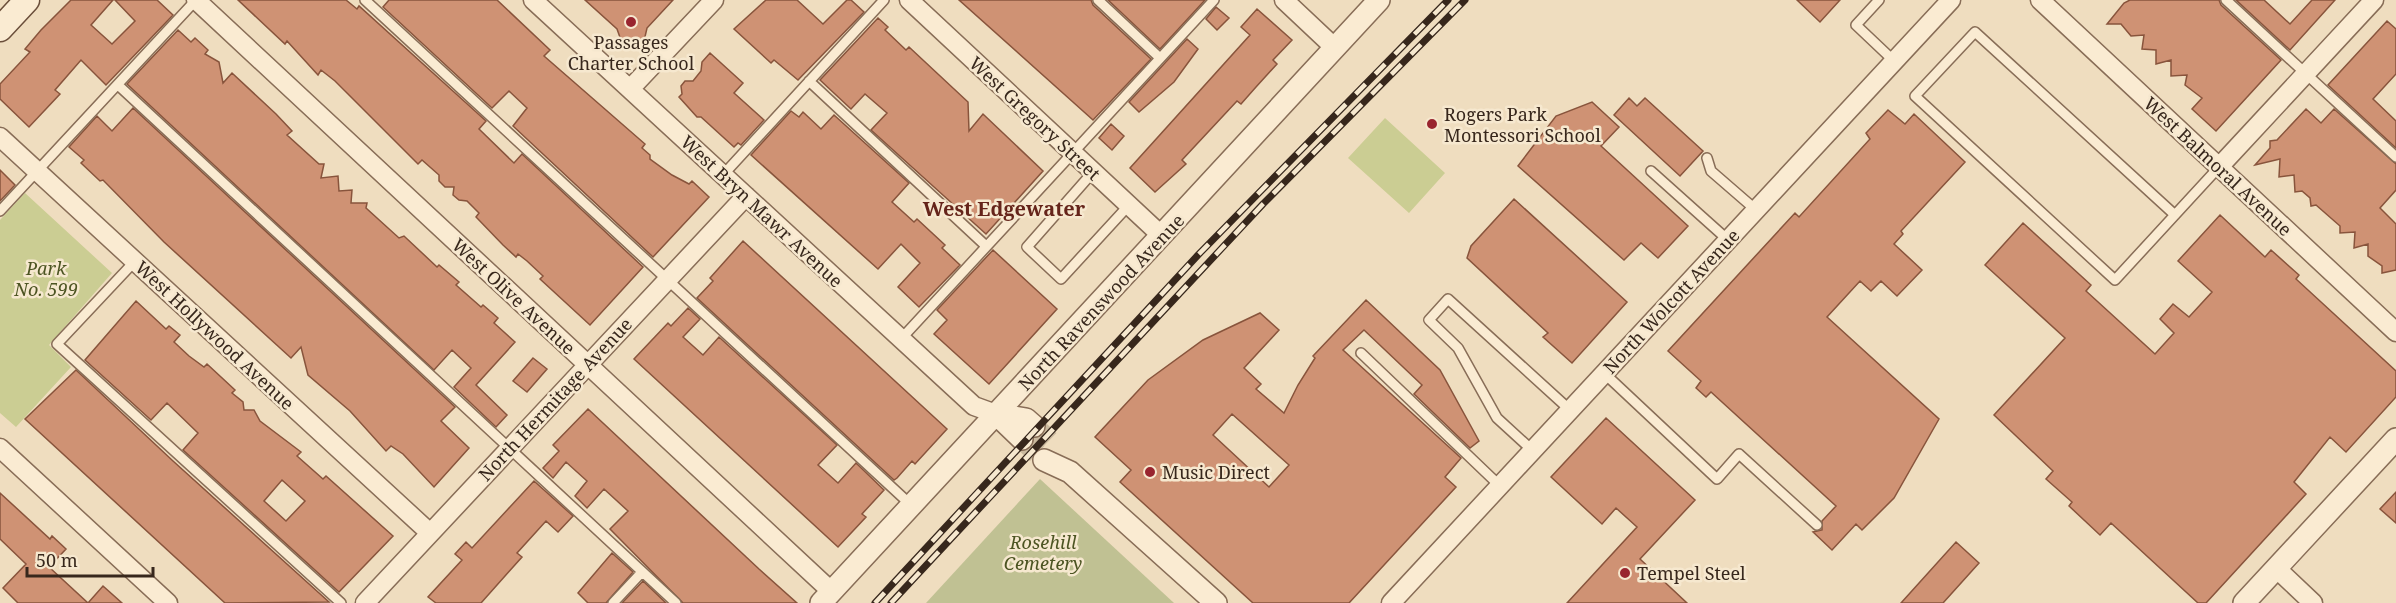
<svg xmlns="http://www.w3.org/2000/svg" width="2396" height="603" font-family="'Noto Serif',serif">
	<rect width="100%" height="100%" fill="#efddbf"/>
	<path fill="#cbcd93" d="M1385,118L1445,173L1409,213L1348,158Z
		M25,193L112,273L49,345L71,367L16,427L0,413V220Z"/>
	<path fill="#c0c193" d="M1040,479L1174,603H926Z"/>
	<path fill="#cf9274" stroke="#88543c" stroke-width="1.5" fill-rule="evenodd" d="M71,0H113L91,25L112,44L135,21L115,0H157L173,15L106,85L81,60L55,90L60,94L29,127L0,99V84L30,52L25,49L41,30Z
		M238,0H346L357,9L359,6L486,121L479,129L514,163L522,154L643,267L590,325L540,279L543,276L527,261L518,254L516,257L503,245L476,217L479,213L467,201L459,200L453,195L454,187H445L439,181V175L422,160L418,164L335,81L321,70L318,75L287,41L285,44Z
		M389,0H497L550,50L544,56L645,144L642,148L650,155V159L672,175L689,184L692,181L709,197L653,257L513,126L527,108L509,91L492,108L383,7Z
		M585,0H673L647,28L644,41L633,47L622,43L617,29Z
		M766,0H797L823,24L847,0H851L864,12L798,80L774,60L771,63L734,29Z
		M959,0H1091L1093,5L1151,59L1093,120Z
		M1108,0H1205L1160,49Z
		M1797,0H1840L1820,22Z
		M2130,0H2219L2221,5L2281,60L2216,131L2192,109L2202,98L2185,85L2187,75L2171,76V60L2156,64V50L2142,49L2144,35L2131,36L2121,24H2107L2124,3Z
		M2236,0H2264L2290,24L2312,0H2335L2290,50Z
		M1216,7L1229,18L1217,30L1206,19Z
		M1257,9L1292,40L1273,60L1277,64L1256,87L1241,104L1237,101L1182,160L1186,164L1155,192L1130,168L1250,35L1241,27Z
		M878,18L888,27L885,30L906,50L909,47L968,102L969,131L983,114L1043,171L986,234L871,130L887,113L865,94L851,109L820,80Z
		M2387,21L2396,29V74L2373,99L2396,121V148L2328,85Z
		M178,30L191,42L195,38L208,50L205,54L219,62L223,83L232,73L276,114L292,131L287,135L319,164H324L321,178L338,176L339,191L352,190L351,203H367L366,208L399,238L404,236L437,267L439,265L459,282L456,285L481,307L483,305L498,318L494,323L515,342L476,385L507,415L496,427L454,387L471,368L452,350L434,370L127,84Z
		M1187,39L1198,49L1174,82L1139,112L1129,102Z
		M710,53L743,83L734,93L764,120L741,145L738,143L734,147L701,117H697L679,97L682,94L681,86L685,81H693L701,71L702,62Z
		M1629,98L1637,106L1645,98L1703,151L1680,176L1614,115Z
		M1592,102L1619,127L1601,146L1688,226L1658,258L1641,243L1624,260L1518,166L1556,116Z
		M133,108L455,407L441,421L469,448L434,487L403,454L391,446L386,451L350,411L308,375L301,347L291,358L164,242L103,180L100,181L81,163L84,160L69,147L97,116L112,131Z
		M2306,109L2321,123L2334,109L2396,164V190L2380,208L2396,224V270L2382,273V266L2368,256V244L2354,248L2355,232L2340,233V226L2316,205L2311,206L2310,198L2302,191L2295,192L2294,175L2279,177L2280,159L2255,165L2270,148V141L2277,140Z
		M1888,110L1905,124L1914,114L1965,162L1901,231L1903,234L1894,244L1922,270L1897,296L1881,281L1871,291L1860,281L1827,317L1939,419L1894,498L1862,530L1856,524L1832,550L1813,532L1822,530V521L1836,506L1711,392L1706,397L1696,388L1701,381L1668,351L1795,213L1799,217L1870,139L1866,133Z
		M791,111L799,117L803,112L821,129L834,115L909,183L892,202L914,222L917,219L945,245L942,248L960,265L919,307L898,287L920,263L901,244L878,269L751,155Z
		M1111,124L1124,136L1112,150L1099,138Z
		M0,170L15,185L0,201Z
		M1514,199L1627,302L1572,363L1543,337L1548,333L1467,258L1471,246Z
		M2220,215L2265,257L2271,250L2299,275L2296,279L2396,371V397L2346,452L2330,437L2294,482L2306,494L2206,603H2198L2111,523L2100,535L2069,506L2072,502L2046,479L2053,471L1994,415L2065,338L1985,265L2023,223L2091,285L2086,291L2155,354L2174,333L2160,319L2173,304L2189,317L2212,292L2178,261Z
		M743,241L947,429L915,464L912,461L897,478L894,480L697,298L713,281L710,278Z
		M993,250L1057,309L989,384L934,334L947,320L937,310Z
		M1366,300L1440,370L1479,441L1470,448L1414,394L1422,385L1364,330L1343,350L1461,458L1445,477L1456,487L1349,603H1253L1120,482L1131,470L1095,437L1148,380L1203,340L1260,313L1279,330L1244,368L1261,384L1256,389L1284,413L1298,385L1315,358L1313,356ZM1232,414L1289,465L1269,487L1213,435Z
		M136,301L166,329L169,326L180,335L174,342L189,356L204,367L207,364L235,390L232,393L243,402L244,410H254L260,421L301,452L297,456L323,479L326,476L393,536L339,592L183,450L198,433L167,403L151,420L85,360ZM282,480L305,501L286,521L264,501Z
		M688,308L700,319L683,337L703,355L719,337L837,445L818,465L838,483L856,463L884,490L862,514L866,517L838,547L634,359L668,323L671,326Z
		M533,358L547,369L527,392L513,381Z
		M76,370L173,461L329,602L225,603L25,419Z
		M588,409L759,569L797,603H683L610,529L628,511L604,489L587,508L575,496L587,481L566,462L553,478L543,468L559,451L553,445Z
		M1606,418L1695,500L1640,559L1687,603H1567L1637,527L1616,508L1602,524L1551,477Z
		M534,481L573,516L558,532L546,521L517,553L522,557L481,603H436L428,597L462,560L455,554L466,542L472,548Z
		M2396,492V523L2380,509Z
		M0,493L50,539L52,536L66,549L49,567L88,603H18L3,588L26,564L0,539Z
		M1956,542L1979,563L1943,603H1901Z
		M612,553L633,572L606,603H588L578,593Z
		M643,581L666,603H622Z
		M103,586L122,603H88Z"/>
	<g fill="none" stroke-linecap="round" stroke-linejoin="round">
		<path stroke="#cab99e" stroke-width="21" stroke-dasharray="21 10" stroke-linecap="butt" d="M1034,426L1056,447
			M1022,439L1044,460"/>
		<g stroke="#886d57" stroke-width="12">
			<path id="service" d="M365,0L911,505
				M1098,0L1160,58
				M1879,0L1856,25L1894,61
				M2226,0L2396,157
				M809,81L986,246
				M118,85L676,603
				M1707,158L1711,171L1756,210
				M1651,171L1728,240
				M1093,172L1027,247L1061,279L1129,205
				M723,175L884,0
				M0,211L196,0
				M2175,215L1975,32L1915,96L2115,280L2219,167
				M135,261L57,344L341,603
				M901,339L1214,0
				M1361,353L1500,486
				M1604,373L1717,479L1739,454L1817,525
				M1532,450L1497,418L1458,348L1429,320L1448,299L1570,410
				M613,603L642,572"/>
		</g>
		<g stroke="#886d57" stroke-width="21">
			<path id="minor" d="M196,0L832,592
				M533,0L974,406L996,414
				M909,0L1162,236
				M1284,0L1335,48
				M2040,0L2396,332
				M630,89L714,0
				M0,137L430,533
				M2219,167L2374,0
				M0,448L168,603
				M2276,568L2313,603
				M365,603L746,196
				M1391,603L1951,0"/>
		</g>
		<g stroke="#886d57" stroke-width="24">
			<path id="tertiary" d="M996,414L1026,419L1034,426
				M996,414L1022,439
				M1044,460L1070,472L1216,603
				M821,603L1379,0
				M2244,603L2396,439"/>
		</g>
		<g stroke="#6a4e3a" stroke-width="27">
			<path id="secondary" d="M0,29L27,0"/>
		</g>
		<use href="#service" stroke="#faebd2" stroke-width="9"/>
		<use href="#minor" stroke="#faebd2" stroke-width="18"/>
		<use href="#tertiary" stroke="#faebd2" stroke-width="21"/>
		<use href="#secondary" stroke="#faebd2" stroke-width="24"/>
		<g stroke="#37271c" stroke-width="7">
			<path id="rail" d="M875,603L1198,255L1448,0
				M891,603L1263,204L1465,0"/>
		</g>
		<use href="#rail" stroke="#f6e8cf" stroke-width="4.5" stroke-dasharray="14" stroke-linecap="butt"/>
	</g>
	<g fill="#99252f" stroke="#f6e8cf" stroke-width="2">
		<circle cx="631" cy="22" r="6"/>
		<circle cx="1432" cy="124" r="6"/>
		<circle cx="1150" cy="472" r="6"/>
		<circle cx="1625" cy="573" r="6"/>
	</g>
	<g text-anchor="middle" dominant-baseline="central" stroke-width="5" stroke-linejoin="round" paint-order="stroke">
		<g font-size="18" fill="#37271c" stroke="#f6e8cf" text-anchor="start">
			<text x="631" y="42" text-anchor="middle">Passages<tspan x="631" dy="21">Charter School</tspan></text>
			<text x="1444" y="114">Rogers Park<tspan x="1444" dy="21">Montessori School</tspan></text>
			<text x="1162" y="472">Music Direct</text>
			<text x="1637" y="573">Tempel Steel</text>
		</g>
		<g font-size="18" fill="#37271c" stroke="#f6e8cf">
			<text transform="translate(1035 118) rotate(43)">West Gregory Street</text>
			<text transform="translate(2218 166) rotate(43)">West Balmoral Avenue</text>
			<text transform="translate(762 211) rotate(43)">West Bryn Mawr Avenue</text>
			<text transform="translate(514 296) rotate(43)">West Olive Avenue</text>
			<text transform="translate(1671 301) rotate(-47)">North Wolcott Avenue</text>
			<text transform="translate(1101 302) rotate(-47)">North Ravenswood Avenue</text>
			<text transform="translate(215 335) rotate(43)">West Hollywood Avenue</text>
			<text transform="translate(555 399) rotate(-47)">North Hermitage Avenue</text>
		</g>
		<g font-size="18" font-style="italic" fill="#4c5422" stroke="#f6e8cf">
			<text x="46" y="268">Park<tspan x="46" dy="21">No. 599</tspan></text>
			<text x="1043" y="542">Rosehill<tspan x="1043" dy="21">Cemetery</tspan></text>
		</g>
		<g font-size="20" font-weight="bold" fill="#65241a" stroke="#f6e8cf">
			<text x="1004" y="208">West Edgewater</text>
		</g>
	</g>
	<path d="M27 567v9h126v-9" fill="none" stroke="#37271c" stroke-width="3"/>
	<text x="36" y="567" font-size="18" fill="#37271c" stroke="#f6e8cf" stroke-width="4.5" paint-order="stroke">50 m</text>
</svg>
